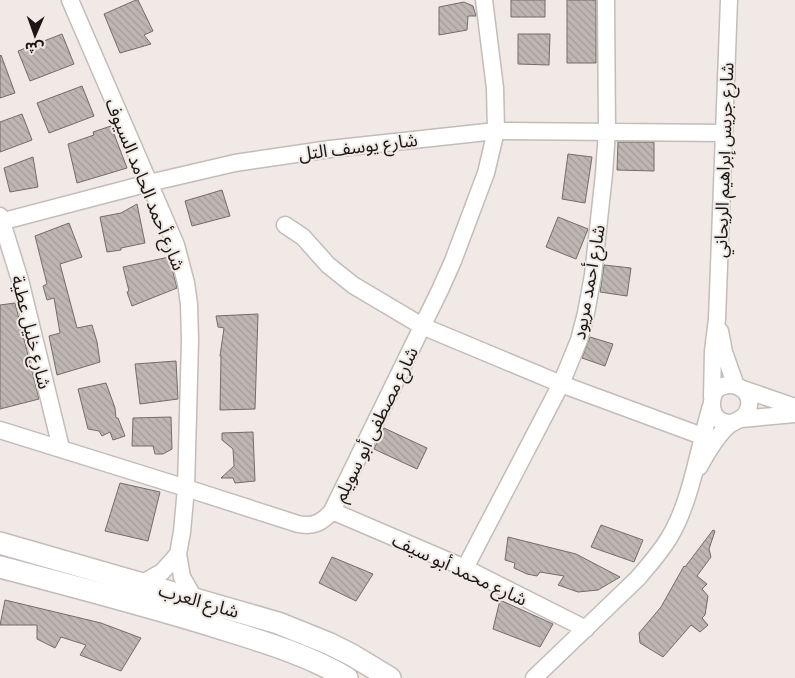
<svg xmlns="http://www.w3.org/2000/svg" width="795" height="678" font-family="'Exo 2','Noto Sans Arabic',sans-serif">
	<defs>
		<pattern id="building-back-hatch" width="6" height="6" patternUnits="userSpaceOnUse" patternTransform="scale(1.25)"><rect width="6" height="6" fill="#bdb6b2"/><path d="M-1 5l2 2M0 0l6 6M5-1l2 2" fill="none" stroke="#a29c98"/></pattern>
	</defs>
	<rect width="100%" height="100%" fill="#f0e9e5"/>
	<path fill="url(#building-back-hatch)" stroke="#736d6a" d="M136,0H138L153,31L144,35L151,44L120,53L104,14Z
		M511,0H545V17H511Z
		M567,0H596V63H567Z
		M464,2L473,6L476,16H468L467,30L439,35V7Z
		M62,34L74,64L30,81L18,51Z
		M518,34H550L549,65L518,64Z
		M1,55L15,93L0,98V56Z
		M82,86L94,116L49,133L37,103Z
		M22,114L32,140L0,152V122Z
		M111,126L127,168L77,183L68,144L94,135L93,132Z
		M618,142H654V171L617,170Z
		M568,154L592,157L585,203L562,199Z
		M33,157L38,187L10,192L4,168Z
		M222,190L230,216L192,226L185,201Z
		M137,204L145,243L121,248V250L107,252L100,217L121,213Z
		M558,217L588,229L576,259L546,247Z
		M69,223L82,257L60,264L77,328L92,325L97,342L100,362L57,375L49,336L60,333L54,298L47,300L43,286L47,284L35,236Z
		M169,257L177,288L132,306L127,292L129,291L123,267Z
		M604,265L631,268L627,296L600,292Z
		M15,303L39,399L0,409V305Z
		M258,314L255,409L220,410L221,356H220L224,328L218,327L216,316Z
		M590,337L613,344L605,366L582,358Z
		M176,361L178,399L140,404L135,364Z
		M106,383L115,408L116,418H118L125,436L113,440L110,432L102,436L99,431L88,429L78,389Z
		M171,417L172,449L163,454H155L153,446H132L133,418Z
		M384,428L427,448L417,469L374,449Z
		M253,432L255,481L235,483L233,478H221L234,466L233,449L222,440V433Z
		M120,483L160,492L148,541L105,531Z
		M601,525L643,540L634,562L591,547Z
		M713,530L715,531L709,549L711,557L697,576L707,584L702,589L708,596L705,615L702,618L708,625L700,632L691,625L663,657L640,643L639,633L661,607L684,566L685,567Z
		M508,537L576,554L620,577L598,590L578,592L558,585L564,576L540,572L537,576L527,574L514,568L515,563L505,560Z
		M332,557L373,574L356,601L319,583Z
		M5,600L101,623L141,638L121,671L80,655L86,645L61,637L55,648L37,639V625H0Z
		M500,600L553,624L540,647L493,629Z"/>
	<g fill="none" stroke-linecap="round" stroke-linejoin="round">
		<g stroke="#c3bcb8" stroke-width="19">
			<path id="minor" d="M70,0L176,245L186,283L189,304L190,340L186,488L182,532L178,554L182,577L194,598
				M0,216L20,280L61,448
				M0,222L149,183L235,163L330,149L496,131L723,133
				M285,225L303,237L328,265L353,285L422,326L561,384L702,436
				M720,331L724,352L736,386
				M740,388L795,407
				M712,397L713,351L717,319L729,0
				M741,419L795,414
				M0,430L186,488L298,524C313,527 322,523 332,511L440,290L453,261L486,173L496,131L495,88L484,0
				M699,467C707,453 719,431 732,423C739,419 744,419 747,412C757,391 731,376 715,391C708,407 713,424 733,423
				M332,511L465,568L586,629
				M465,568L561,384L579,340L586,313L593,275L604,174L607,131L606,0
				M141,584L162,572L178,554
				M534,678L638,578C649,565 660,553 669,538C692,500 698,449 711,406"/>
		</g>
		<g stroke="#c3bcb8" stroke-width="24">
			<path id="major" d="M0,543L278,623L330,644L352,655L390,678
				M0,567C72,586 145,605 216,627C261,641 306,654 347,678"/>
		</g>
		<use href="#minor" stroke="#fff" stroke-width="16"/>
		<use href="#major" stroke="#fff" stroke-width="21"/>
	</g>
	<g text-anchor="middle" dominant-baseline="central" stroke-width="4" stroke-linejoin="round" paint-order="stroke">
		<g font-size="18" fill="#1a1716" stroke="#f0e9e5">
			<text transform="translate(358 146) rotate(-7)">شارع يوسف التل</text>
			<text transform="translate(723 160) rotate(-88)">شارع جريس إبراهيم الريحاني</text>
			<text transform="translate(146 184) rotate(68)">شارع أحمد الحامد السيوف</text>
			<text transform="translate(588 282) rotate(-80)">شارع أحمد مريود</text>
			<text transform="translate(32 332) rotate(76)">شارع خليل عطية</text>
			<text transform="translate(375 424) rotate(-64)">شارع مصطفى أبو سويلم</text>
			<text transform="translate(460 569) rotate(25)">شارع محمد أبو سيف</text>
			<text transform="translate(199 600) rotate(16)">شارع العرب</text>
		</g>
	</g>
	<g transform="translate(35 35) rotate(182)" stroke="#f0e9e5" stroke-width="4" paint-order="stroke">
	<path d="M0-4L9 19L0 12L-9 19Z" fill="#1a1716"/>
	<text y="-8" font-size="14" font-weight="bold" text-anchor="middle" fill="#1a1716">ش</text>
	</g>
</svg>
